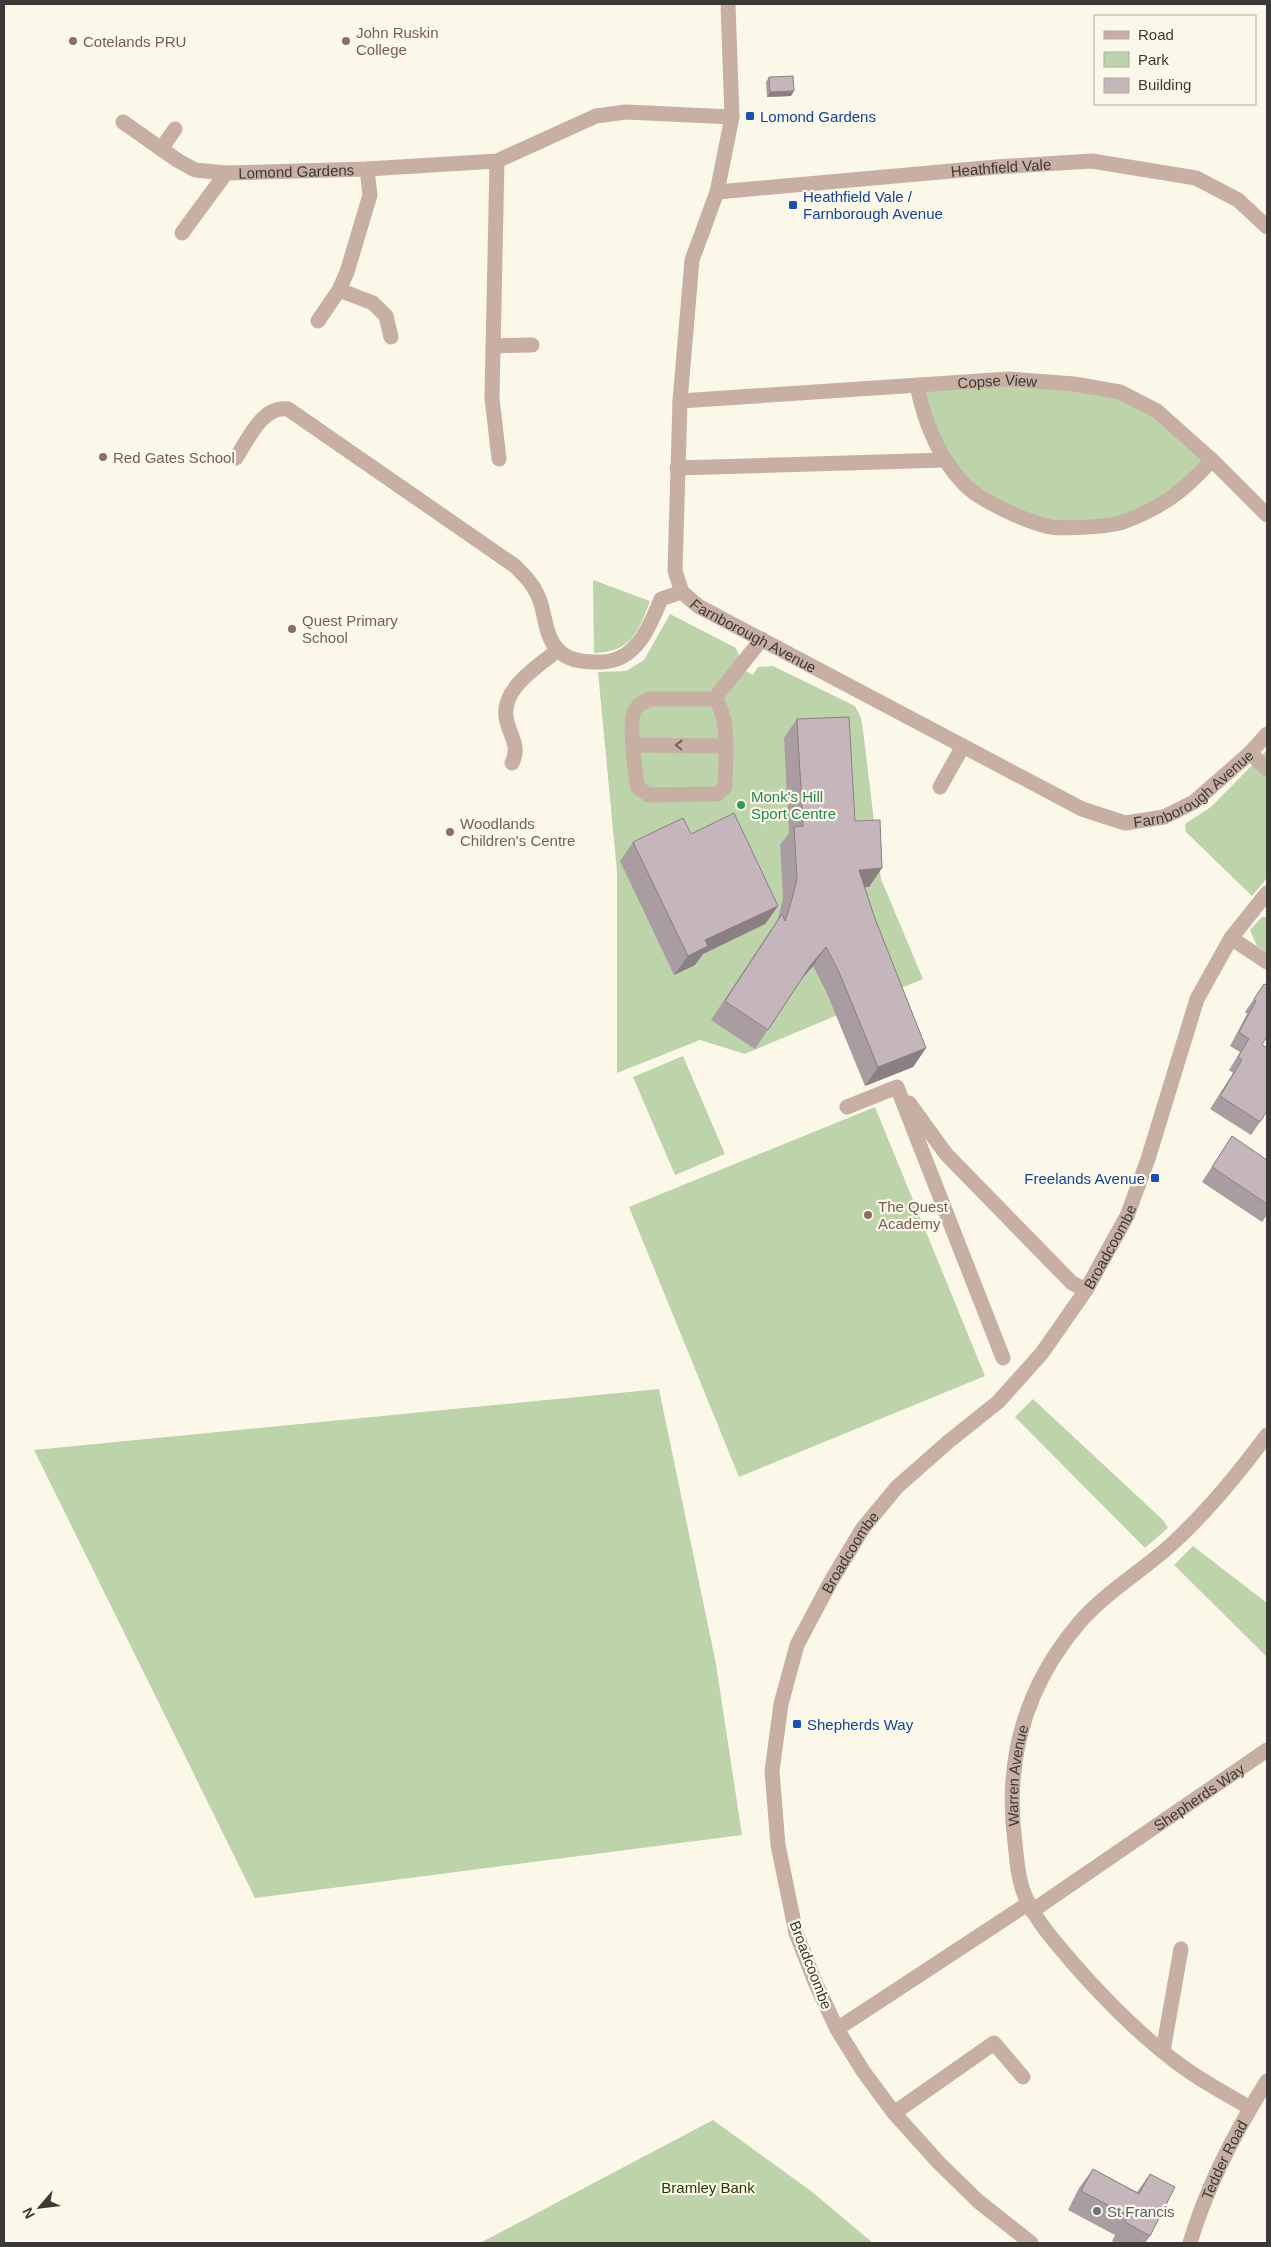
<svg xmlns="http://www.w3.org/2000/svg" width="1271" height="2247" font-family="Helvetica,sans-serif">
	<rect width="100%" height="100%" fill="#fbf8ea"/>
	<path fill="#bdd4ab" d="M1009,379L1120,392L1212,460L1188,487L1121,523L1051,527L994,504L945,460L917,385Z
		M593,580L650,601C638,633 631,652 594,653Z
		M670,614L736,648L740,658L735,665L753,675L758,667L773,666L855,706L861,718L864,738L881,879L923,979L745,1054L700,1040L617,1073V872L598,672L626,671L644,660Z
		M1267,750V878L1252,896L1186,832L1185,824L1211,807Z
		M1262,917H1267V953L1257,946L1250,930Z
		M683,1056L725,1154L675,1175L633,1077Z
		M875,1107L985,1376L739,1477L629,1207Z
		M659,1389L716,1664L742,1835L255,1898L34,1450Z
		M1033,1399L1164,1521L1168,1528L1145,1548L1015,1417Z
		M1193,1546L1267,1603V1657L1174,1565Z
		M713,2120L811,2191L873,2243H480Z"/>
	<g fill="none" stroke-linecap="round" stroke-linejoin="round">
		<g stroke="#c8afa3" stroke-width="15">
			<path id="s1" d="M728,4L732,117L717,192L692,260L680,401L675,571L682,592L698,606L1082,809L1125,823L1164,817L1194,802L1250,753L1267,734"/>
			<path id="s2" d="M123,122L177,160L195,170L226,173L367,169L497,161L596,116L626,112L732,117"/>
			<path d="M161,149L175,129"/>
			<path d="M497,161L492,398L499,459"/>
			<path id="s3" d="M717,192L996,167L1092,161L1196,178L1238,200L1267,227"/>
			<path d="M182,233L226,173"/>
			<path d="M339,290L373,303L386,316L391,337"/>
			<path d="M318,321L339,290L347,272L370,195L367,169"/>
			<path d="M493,346L532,345"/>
			<path d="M917,385C924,421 938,456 963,483C978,500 1029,523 1051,527C1066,529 1109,527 1123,522C1163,507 1184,491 1212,460"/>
			<path id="s4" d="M680,401L1009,379L1074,384L1120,392L1157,411L1212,460L1267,515"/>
			<path d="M236,458C248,440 262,405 288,409L515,566C525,576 533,584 538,596C543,606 544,619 547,629C555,659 576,663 603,662C637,660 650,626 661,599L682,592"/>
			<path d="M677,468L945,460"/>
			<path d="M649,699H714C731,714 725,765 725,787L717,794L649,795L638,788C635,774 629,723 634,712C638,704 642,703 649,699Z"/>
			<path d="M714,699L762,639"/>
			<path d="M634,745L725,746"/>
			<path d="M1250,753L1267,769"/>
			<path d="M512,763C520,747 511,737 507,722C498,690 537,667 558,650"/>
			<path d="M940,787L963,746"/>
			<path d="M1231,938L1267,962"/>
			<path d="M909,1103L946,1154L1072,1283L1086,1290"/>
			<path d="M847,1107L897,1087L1003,1358"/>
			<path id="s5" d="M1032,1911L1267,1750"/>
			<path d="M837,2029L1029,1903"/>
			<path d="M1163,2051L1181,1949"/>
			<path id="s6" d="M1250,2108C1230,2096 1209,2085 1190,2072C1146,2042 1107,2002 1072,1962C1055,1942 1037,1922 1026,1898C1018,1881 1017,1861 1015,1843C1004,1760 1025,1687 1079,1623C1106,1592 1142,1571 1172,1544C1208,1511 1238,1474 1267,1435"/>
			<path d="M894,2113L994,2043L1023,2077"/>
			<path id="s7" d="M1031,2243L978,2201L939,2163L894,2113L863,2071L837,2029L815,1982L796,1933L778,1845L772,1771L781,1704L797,1645L831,1581L863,1528L897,1487L948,1442L998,1402L1042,1353L1086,1290L1127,1216L1148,1159L1197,999L1231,938L1267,893"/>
			<path id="s8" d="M1190,2243C1207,2185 1235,2132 1267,2081"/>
		</g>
	</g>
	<path fill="#a99da1" d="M769,77L791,96L767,97L766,82Z
		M797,719L855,821L869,887H865L874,916L926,1048L913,1067L865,1086L826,991L813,966L801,980L755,1049L711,1020L778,919L783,898L780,845L789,833L784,738Z
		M691,834L778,906L765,924L703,954L695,965L674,975L620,861L633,842Z
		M1264,984L1260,1122L1251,1135L1210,1109L1233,1073L1229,1070L1240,1052L1230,1046L1247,1014L1245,1012Z
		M1232,1136L1267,1160V1215L1262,1222L1202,1182Z
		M1093,2169L1137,2192L1150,2174V2236L1145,2243H1116L1112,2241L1115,2235L1068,2210L1079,2188Z"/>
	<path fill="#8a7f83" d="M794,91L791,96L767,97L770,92Z
		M882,868L869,887L846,888L859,870Z
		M778,906L765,924L703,954L695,965L674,975L688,956L705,940Z
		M826,947L813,966L797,984L810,966Z
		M926,1048L913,1067L865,1086L878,1067Z"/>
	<path fill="#c5b6bb" stroke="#8a7f83" d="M793,76L794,91L770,92L769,77Z
		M849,717L855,821L880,820L882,868L859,870L874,916L926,1048L878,1067L839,972L826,947L810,966L768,1030L725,1001L782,914L785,921L792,899L797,879L794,827L803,826L797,719Z
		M734,813L778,906L705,940L708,946L688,956L633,842L683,818L691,834Z
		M1264,984L1267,985V1036L1262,1045L1267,1048V1111L1260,1122L1220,1096L1242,1060L1238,1057L1249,1039L1239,1032L1256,1001L1254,999Z
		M1232,1136L1267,1160V1204L1212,1167Z
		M1093,2169L1139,2194L1150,2174L1175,2187L1150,2236L1125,2222L1129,2216L1081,2191Z"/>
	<defs><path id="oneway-chevron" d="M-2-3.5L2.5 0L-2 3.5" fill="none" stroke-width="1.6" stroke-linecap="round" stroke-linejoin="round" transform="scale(1.25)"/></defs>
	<use stroke="#6d635c" href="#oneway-chevron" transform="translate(679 745) rotate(-179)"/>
	<g fill="#8d6e63" stroke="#fbf8ea" stroke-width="2">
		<circle cx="73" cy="41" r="5"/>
		<circle cx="346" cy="41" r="5"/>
		<circle cx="103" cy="457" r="5"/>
		<circle cx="292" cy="629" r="5"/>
		<circle cx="450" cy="832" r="5"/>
		<circle cx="868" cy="1215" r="5"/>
	</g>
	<g fill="#1a4fb4" stroke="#fbf8ea" stroke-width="2">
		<rect x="745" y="111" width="10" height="10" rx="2.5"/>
		<rect x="788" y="200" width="10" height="10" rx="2.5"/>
		<rect x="1150" y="1173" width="10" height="10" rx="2.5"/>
		<rect x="792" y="1719" width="10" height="10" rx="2.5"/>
	</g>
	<circle fill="#2e9e5b" stroke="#fbf8ea" stroke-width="2" cx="741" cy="805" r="5"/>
	<circle fill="#6b7280" stroke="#fbf8ea" stroke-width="2" cx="1097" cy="2211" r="5"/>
	<g text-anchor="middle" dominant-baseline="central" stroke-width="4.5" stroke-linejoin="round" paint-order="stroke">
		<g font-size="15" fill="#785e54" stroke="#fbf8ea" text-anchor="start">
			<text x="356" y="32">John Ruskin<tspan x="356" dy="17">College</tspan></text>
			<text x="83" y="41">Cotelands PRU</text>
			<text x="113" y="457">Red Gates School</text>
			<text x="302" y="620">Quest Primary<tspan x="302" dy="17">School</tspan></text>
			<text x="460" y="823">Woodlands<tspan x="460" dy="17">Children's Centre</tspan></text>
			<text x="878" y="1206">The Quest<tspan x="878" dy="17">Academy</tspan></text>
		</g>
		<g font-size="15" fill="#164399" stroke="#fbf8ea" text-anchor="start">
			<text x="760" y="116">Lomond Gardens</text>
			<text x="803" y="196">Heathfield Vale /<tspan x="803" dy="17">Farnborough Avenue</tspan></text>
			<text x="1145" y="1178" text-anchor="end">Freelands Avenue</text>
			<text x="807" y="1724">Shepherds Way</text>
		</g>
		<g font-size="15" fill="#3c3a35" stroke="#fbf8ea">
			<text stroke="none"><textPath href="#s3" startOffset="285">Heathfield Vale</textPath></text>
			<text stroke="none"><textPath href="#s2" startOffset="188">Lomond Gardens</textPath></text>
			<text stroke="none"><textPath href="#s4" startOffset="318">Copse View</textPath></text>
			<text stroke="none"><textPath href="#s1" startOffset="680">Farnborough Avenue</textPath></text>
			<text stroke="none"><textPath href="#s1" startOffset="1175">Farnborough Avenue</textPath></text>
			<text stroke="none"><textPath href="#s7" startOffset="1200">Broadcoombe</textPath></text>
			<text stroke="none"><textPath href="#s7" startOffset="795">Broadcoombe</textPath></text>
			<text stroke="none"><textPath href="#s6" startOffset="435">Warren Avenue</textPath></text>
			<text stroke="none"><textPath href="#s5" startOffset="202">Shepherds Way</textPath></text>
			<text transform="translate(811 1965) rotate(69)">Broadcoombe</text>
			<text stroke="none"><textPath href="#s8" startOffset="90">Tedder Road</textPath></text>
		</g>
		<g font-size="15" fill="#27864d" stroke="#fbf8ea" text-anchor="start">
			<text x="751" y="796">Monk's Hill<tspan x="751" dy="17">Sport Centre</tspan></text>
		</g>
		<g font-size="15" fill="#243c04" stroke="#fbf8ea">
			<text x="708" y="2187">Bramley Bank</text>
		</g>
		<g font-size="15" fill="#5b616d" stroke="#fbf8ea" text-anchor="start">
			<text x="1107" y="2211">St Francis</text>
		</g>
	</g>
	<rect width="1271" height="2247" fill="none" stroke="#3c3a35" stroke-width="10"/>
	<rect x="1094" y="15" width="162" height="90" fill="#fbf8ea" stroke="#afaca2"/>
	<rect x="1104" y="31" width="25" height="8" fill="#c8afa3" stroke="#afaca2"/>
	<text x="1138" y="40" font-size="15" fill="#3c3a35">Road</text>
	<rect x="1104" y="52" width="25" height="15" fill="#bdd4ab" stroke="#afaca2"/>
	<text x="1138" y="65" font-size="15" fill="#3c3a35">Park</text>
	<rect x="1104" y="78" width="25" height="15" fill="#c5b6bb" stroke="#afaca2"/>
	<text x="1138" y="90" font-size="15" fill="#3c3a35">Building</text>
	<g transform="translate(40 2207) rotate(242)" stroke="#fbf8ea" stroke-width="4" paint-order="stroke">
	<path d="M0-4L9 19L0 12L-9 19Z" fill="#3c3a35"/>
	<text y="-8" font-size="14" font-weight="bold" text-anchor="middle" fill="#3c3a35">N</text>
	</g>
</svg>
